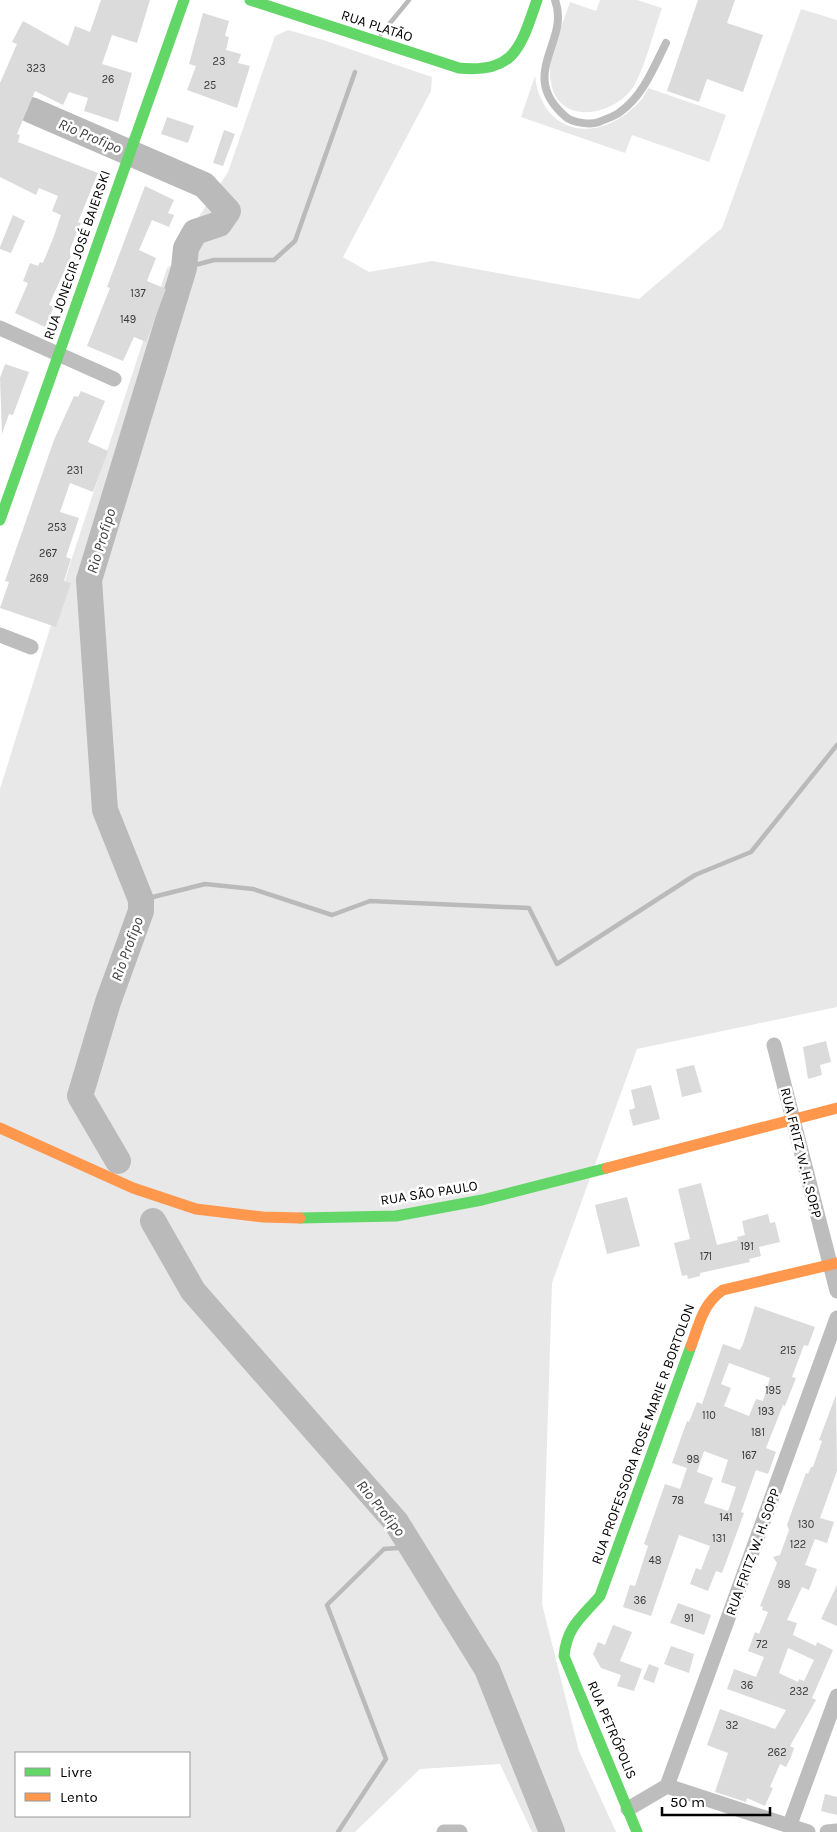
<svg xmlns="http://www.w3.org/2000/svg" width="837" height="1832" font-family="Karla,sans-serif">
	<rect width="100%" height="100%" fill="#fff"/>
	<path fill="#e8e8e8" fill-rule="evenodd" d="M600,0H637L662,8C654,30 646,64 635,84C618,115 559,128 551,83C546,56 562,27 570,2L596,11Z
		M801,9L837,20V1007L637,1049L552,1283L542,1604L579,1751L616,1832H532L500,1764L420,1769L355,1832H0V789L71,561L167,268L200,244L198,218L228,172L275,36L288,30L323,40L432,77L431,91L343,257L369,272L432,261L639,299L722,228ZM16,1753H189V1816H16Z
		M535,76C541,127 585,144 626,114C636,106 643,100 648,88L726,115L709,162L632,135L625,153L521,117Z"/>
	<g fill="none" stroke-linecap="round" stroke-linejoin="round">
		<path stroke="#bababa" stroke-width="4.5" d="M381,34L409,0
			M184,268L214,260H274L295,241L355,72
			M141,900L205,884L253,889L332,915L370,901L529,908L557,964L695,875L751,852L837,745
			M338,1832L386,1759L327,1605L384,1549L412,1547"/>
		<path stroke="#bababa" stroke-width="26" d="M31,110L204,185L228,211L219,224L195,232L186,248L184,268L89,580L105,810L141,900V911L108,1002L80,1096L118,1161
			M153,1221L193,1291L396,1522L487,1669L552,1832"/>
	</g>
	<path fill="#dbdbdb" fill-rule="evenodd" d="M101,0H150L137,43L112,35L102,64L132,73L118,122L84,111L88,98L69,92L63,105L35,91L17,134L20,135L18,142L98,173L78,222L81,223L70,249V255L71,256L49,305L54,307L45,327L15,313L28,283L23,281L30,263L38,266L40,262L43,263L54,236L61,215L52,211L58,196L39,188L36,195L0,177V83L17,44L12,42L23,21L68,46L75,26L90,32Z
		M698,0H735L727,23L763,35L743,92L707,79L699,102L667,91Z
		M203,13L229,21L225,36L229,37L226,50L241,54L238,63L250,66L237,108L187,90L196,66L189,64Z
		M167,117L194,126L188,143L161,134Z
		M224,130L235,134L223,166L213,163Z
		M145,186L174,200L168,213L174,215L169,227L152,220L139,250L156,258L147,281L166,289L146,342L134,337L123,361L87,346L110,288L107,287Z
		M13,215L25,221L11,253L0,249V247Z
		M5,364L29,372L13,415L9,414L2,434L0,378Z
		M81,391L105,401L88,442L108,451L93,492L70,483L60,512L79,518L66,557L71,559L64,581L71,583L56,627L0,608L9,582L5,581L54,440L74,396L78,397Z
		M826,1041L831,1062L820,1065L822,1075L808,1079L803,1047Z
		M694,1065L702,1092L682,1097L676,1069Z
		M651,1085L660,1119L633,1126L629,1110L635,1108L631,1090Z
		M701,1183L717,1245L738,1240L737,1237L745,1235L742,1221L768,1214L770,1223L775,1222L780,1242L759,1247L761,1256L749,1259L750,1262L700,1273V1276L688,1279L687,1275L682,1276L674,1243L690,1239L678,1189Z
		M627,1197L640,1246L607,1254L595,1205Z
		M755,1306L815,1327L808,1346L804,1345L792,1377L796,1378L785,1406L783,1405L766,1448L776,1452L768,1474L756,1470L741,1512L744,1513L722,1573L716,1571L708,1591L690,1584L696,1568L701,1570L710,1546L679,1535L651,1616L623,1607L630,1585L635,1586L648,1546L644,1544L665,1484L680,1489L687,1468L672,1463L687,1421L689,1422L697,1402L702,1404L723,1344L740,1350L743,1344ZM729,1363L770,1378L763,1401L756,1399L749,1416L724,1406L731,1388L721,1384ZM704,1451L728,1460L721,1482L736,1487L728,1511L704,1503L713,1478L692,1470L697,1472Z
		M836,1395L837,1471L820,1518L834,1522L827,1543L815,1539L805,1565L817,1569L809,1590L802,1587L787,1620L797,1623L793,1635L816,1646L817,1642L833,1650L812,1698L816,1700L790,1746L794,1748L791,1757L786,1767L780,1764L770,1787L773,1788L765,1806L747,1798L746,1802L715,1792L728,1753L707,1745L720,1709L775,1729L786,1710L727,1689L734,1669L756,1677L764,1657L748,1651L755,1632L759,1634L768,1612L762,1610L763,1607L760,1606L777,1563L773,1557L780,1555L789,1530L787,1525L793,1508L806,1473L808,1474L811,1467H813L822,1441L819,1440ZM788,1648L814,1660L804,1681L799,1679L798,1682L779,1673Z
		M837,1585V1626L821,1619Z
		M678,1603L711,1615L704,1635L670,1623Z
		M613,1625L632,1632L620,1661L642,1669L634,1691L617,1686L621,1675L601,1668L593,1654L598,1642L605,1645Z
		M671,1646L694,1654L689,1673L664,1664Z
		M649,1664L659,1668L654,1683L643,1679Z
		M825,1794L837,1797V1815L821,1811Z"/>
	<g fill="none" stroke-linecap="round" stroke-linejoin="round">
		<path stroke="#bdbdbd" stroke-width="8" d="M555,0C571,42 516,74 566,117C573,123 591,125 599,122C605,119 614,117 620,112C643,96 654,67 666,43"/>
		<path stroke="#bdbdbd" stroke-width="15" d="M0,328L114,379
			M0,635L31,647
			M774,1045L837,1291
			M667,1786L837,1318
			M628,1809L667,1786L808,1832
			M789,1827L837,1696
			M444,1832H460
			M827,1832L837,1831"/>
		<path stroke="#63d668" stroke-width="11" d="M250,0L459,68C515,74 521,46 537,0
			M0,520L184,0
			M300,1218L396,1216L482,1200L607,1168
			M637,1832L564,1656C567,1626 582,1617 600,1596L691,1346"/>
		<path stroke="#ff974d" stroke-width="11" d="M0,1128L133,1188L196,1209L263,1217L300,1218
			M607,1168L837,1108
			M691,1346C699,1325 703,1303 723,1290L837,1263"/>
	</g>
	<g text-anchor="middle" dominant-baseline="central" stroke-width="5" stroke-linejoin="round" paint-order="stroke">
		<g font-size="11" fill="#373737">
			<text x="219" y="61">23</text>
			<text x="36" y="68">323</text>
			<text x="108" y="79">26</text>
			<text x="210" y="85">25</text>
			<text x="138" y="293">137</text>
			<text x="128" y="319">149</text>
			<text x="75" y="470">231</text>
			<text x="57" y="527">253</text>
			<text x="48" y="553">267</text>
			<text x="39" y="578">269</text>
			<text x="747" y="1246">191</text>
			<text x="706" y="1256">171</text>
			<text x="788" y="1350">215</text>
			<text x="773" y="1390">195</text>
			<text x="766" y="1411">193</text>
			<text x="709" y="1415">110</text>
			<text x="758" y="1432">181</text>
			<text x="749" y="1455">167</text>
			<text x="693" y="1459">98</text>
			<text x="678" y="1500">78</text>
			<text x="726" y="1517">141</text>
			<text x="806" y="1524">130</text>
			<text x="719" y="1538">131</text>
			<text x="798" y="1544">122</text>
			<text x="655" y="1560">48</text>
			<text x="784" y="1584">98</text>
			<text x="640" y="1600">36</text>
			<text x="689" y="1618">91</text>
			<text x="762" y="1644">72</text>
			<text x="747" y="1685">36</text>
			<text x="799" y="1691">232</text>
			<text x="732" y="1725">32</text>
			<text x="777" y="1752">262</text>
		</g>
		<g font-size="14" fill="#000" stroke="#fff">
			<text transform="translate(377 26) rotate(18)">RUA PLATÃO</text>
			<text transform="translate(77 255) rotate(-71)">RUA JONECIR JOSÉ BAIERSKI</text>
			<text transform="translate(801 1153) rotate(76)">RUA FRITZ W. H. SOPP</text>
			<text transform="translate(429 1193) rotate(-9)">RUA SÃO PAULO</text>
			<text transform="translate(643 1434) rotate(-70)">RUA PROFESSORA ROSE MARIE R BORTOLON</text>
			<text transform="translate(753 1552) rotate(-70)">RUA FRITZ W. H. SOPP</text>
			<text transform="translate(612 1730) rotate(67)">RUA PETRÓPOLIS</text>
		</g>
		<g font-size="15" font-style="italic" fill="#3d3d3d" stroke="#fff">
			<text transform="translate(90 136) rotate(23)">Rio Profipo</text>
			<text transform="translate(101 541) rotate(-73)">Rio Profipo</text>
			<text transform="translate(127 949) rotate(-70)">Rio Profipo</text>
			<text transform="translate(381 1508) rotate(51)">Rio Profipo</text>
		</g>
	</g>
	<rect x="15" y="1752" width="175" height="65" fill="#ffffff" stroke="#999999"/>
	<rect x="25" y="1768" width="25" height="8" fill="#63d668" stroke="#999999"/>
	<text x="60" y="1777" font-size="15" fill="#000000">Livre</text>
	<rect x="25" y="1793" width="25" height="8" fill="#ff974d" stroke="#999999"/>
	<text x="60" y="1802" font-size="15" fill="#000000">Lento</text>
	<path d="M662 1807v8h108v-8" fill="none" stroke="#000000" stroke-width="2.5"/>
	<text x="670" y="1807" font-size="15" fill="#000000" stroke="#ffffff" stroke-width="4" paint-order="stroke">50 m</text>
</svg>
